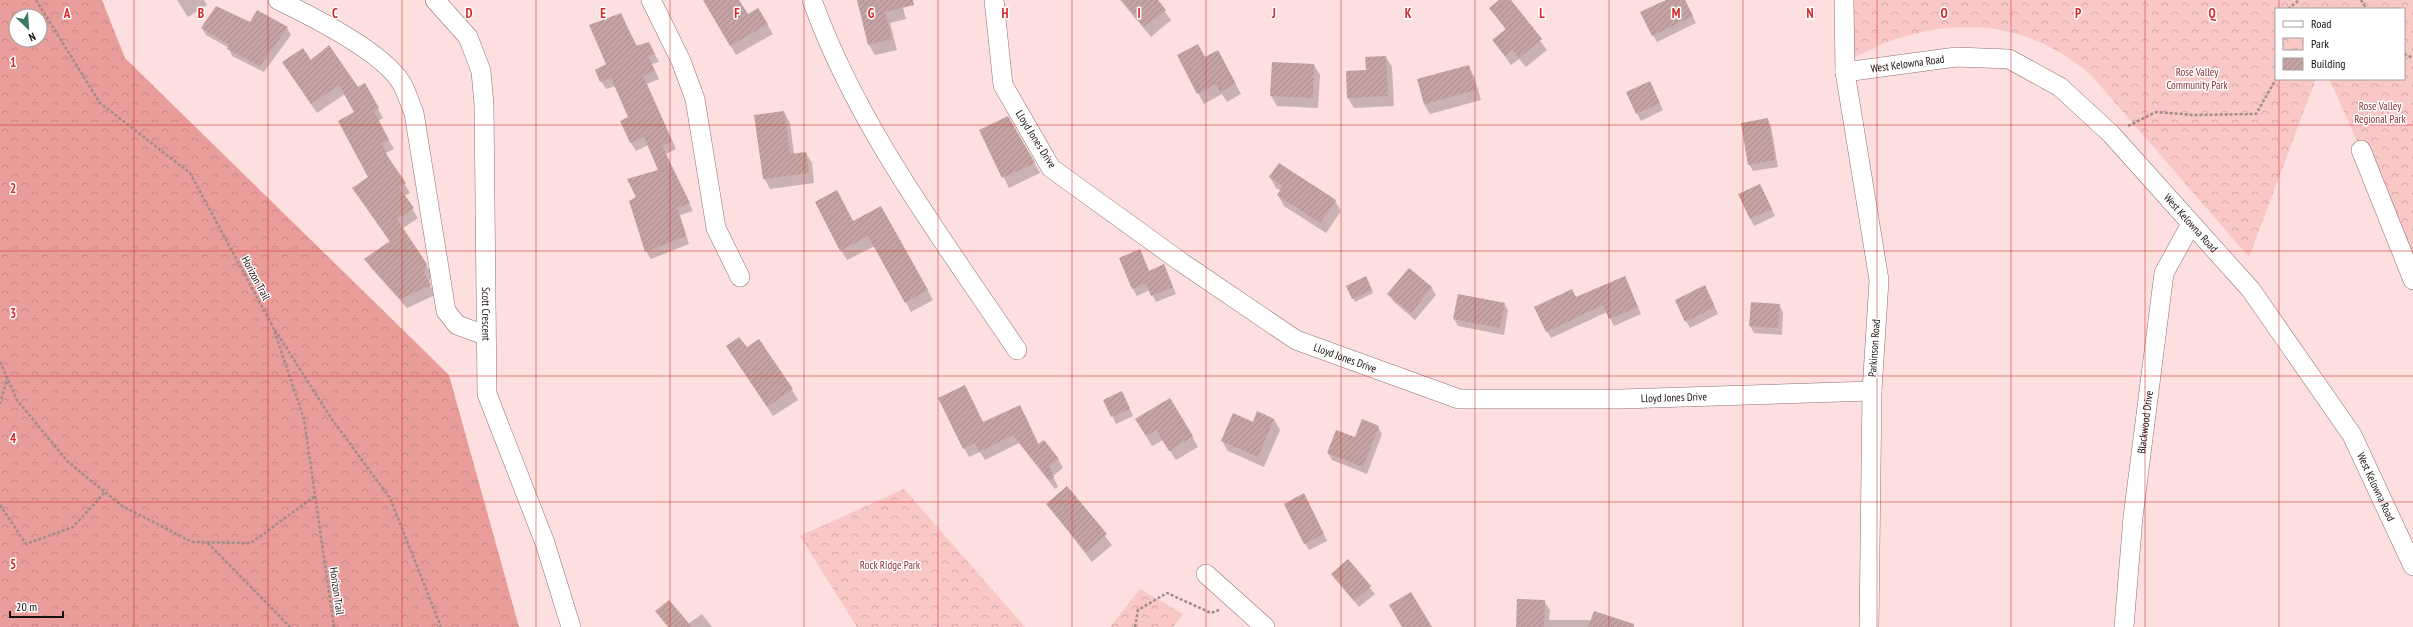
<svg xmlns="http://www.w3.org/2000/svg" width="2413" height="627" font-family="'PT Sans Narrow',sans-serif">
	<defs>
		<pattern id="forest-crowns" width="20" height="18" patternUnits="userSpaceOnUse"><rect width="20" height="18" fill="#e89d9b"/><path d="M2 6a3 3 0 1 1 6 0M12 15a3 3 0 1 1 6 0" fill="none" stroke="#c68684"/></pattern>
		<pattern id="park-crowns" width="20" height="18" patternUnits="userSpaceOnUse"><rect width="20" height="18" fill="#f8c7c6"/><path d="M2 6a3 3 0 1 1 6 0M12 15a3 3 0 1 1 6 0" fill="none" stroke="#d4aaa9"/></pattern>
		<pattern id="building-hatch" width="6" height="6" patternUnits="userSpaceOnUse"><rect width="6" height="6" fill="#c5a3a2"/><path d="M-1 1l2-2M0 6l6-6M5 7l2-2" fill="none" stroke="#a98b8a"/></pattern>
	</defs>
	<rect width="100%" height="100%" fill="#fcdfde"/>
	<path fill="url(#forest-crowns)" fill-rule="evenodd" d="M0,0H102L125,58L449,375L519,627H0ZM16,16H40V40H16Z"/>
	<path fill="url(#park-crowns)" d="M1854,0H2413V263L2329,79H2404V9H2276V79H2316L2249,257L2090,74C2030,24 1966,16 1893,40C1878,45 1863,54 1849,60Z
		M904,489L1025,627H857L800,536Z
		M1140,589L1183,614L1173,627H1110Z"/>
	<path fill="#0003" d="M177,0H204L207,5L188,17Z
		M704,0H738L747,15L767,24L773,34L736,55Z
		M865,0H901L906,19L890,23L897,50L875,55L869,45Z
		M1120,0H1156L1171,20L1151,37Z
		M1500,0H1510L1547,50L1526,67L1519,59L1511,65L1493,40L1506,30L1490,8Z
		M1668,0H1685L1696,23L1657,42L1653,35Z
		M621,15L637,46L653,51L659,62L652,64L659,79L647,84L676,149L666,154L693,211L680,215L689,244L651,259L646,251L638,198L660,171L648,145L636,151L631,143L622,122L630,118L615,86L606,89L601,81Z
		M250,23L287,28L291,35L264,72L232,56L229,48L206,35L202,28Z
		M1178,56L1223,61L1241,94L1227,102L1222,94L1204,104Z
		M1386,57L1392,67L1394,106L1354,108L1348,98L1347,72L1367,71Z
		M310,61L370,94L383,118L378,121L394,149L386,153L410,193L404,196L418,218L402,229L432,274L429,283L435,295L407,308L371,268L365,259L390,242L359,197L369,177L356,113L345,94L317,113L289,72Z
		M1273,63L1314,65L1320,75L1318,108L1277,106L1271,96Z
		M1468,66L1474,76L1481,100L1430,114L1424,104L1418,80Z
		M1653,89L1663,110L1641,121L1627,93Z
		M784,112L790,123L794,154L806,153L812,163L814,183L770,189L764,178Z
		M1008,117L1040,173L1009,188L981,130Z
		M1767,119L1771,126L1778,167L1753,171L1749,164Z
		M1270,177L1335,201L1341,211L1326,233L1284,206L1278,195L1281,191L1276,188Z
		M1763,192L1775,216L1754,226L1739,195Z
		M853,222L902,244L933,300L911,312L875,246L847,260L841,250Z
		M1140,251L1149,271L1167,273L1176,294L1156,302L1150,290L1137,296L1133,289Z
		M1409,269L1432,288L1436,295L1415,320L1393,301L1389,294Z
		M1625,277L1641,314L1614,326L1607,312L1551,338L1547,331L1576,298Z
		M1367,280L1373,293L1355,302L1347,286Z
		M1708,293L1718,314L1690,328L1686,321Z
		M1459,295L1504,304L1508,310L1504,335L1458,326L1454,319Z
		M1779,305L1783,312L1782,335L1754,333L1750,326Z
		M727,346L746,349L792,390L798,400L773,416Z
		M1126,400L1133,416L1116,424L1105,401Z
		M1025,415L1039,445L1058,459L1063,468L1053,476L1058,487L1055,489L1019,443L985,460L980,452L969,457L964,448L983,423Z
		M1274,419L1280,430L1264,467L1228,451L1222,441L1253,423Z
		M1137,420L1192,436L1198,447L1176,460L1163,440L1152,446Z
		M1378,427L1382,434L1367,474L1332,460L1328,453Z
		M1067,488L1112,545L1092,562L1047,504Z
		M1308,502L1327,541L1309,550L1305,543Z
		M1348,561L1375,594L1359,607L1332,574Z
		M1544,601L1550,610L1549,620H1591L1629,627H1517Z
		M702,614L712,627H684Z"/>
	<path fill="url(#building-hatch)" d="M703,0H739L748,14L758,8L768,24L730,46Z
		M857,0H913L914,5L885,12L892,39L868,45Z
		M1122,0H1158L1166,10L1144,27Z
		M1499,0H1511L1542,39L1519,58L1512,49L1505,56L1492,40L1506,29L1489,8Z
		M1666,0H1685L1693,16L1652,36L1640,12Z
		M216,6L250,22L257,10L288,27L260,66L227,49L230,45L201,28Z
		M621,13L636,46L649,42L655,54L648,56L655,71L643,76L672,141L662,146L690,203L677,208L686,236L645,252L629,201L636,197L627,179L658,170L644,137L630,143L620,121L628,117L611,78L600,82L595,70L606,64L589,25Z
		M1198,44L1205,57L1218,50L1236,84L1220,92L1216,84L1197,94L1177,55Z
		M329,45L358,87L365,83L379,108L374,111L389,140L382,143L386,152L385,153L406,183L399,187L414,208L397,219L427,264L424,273L431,285L400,299L364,259L390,241L352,188L368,177L338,121L354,112L339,85L311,104L282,62L303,48L311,60Z
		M1386,56L1388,96L1347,98L1346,71L1366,70L1365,57Z
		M1272,62L1314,64L1313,98L1270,96Z
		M1469,65L1476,90L1424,104L1417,79Z
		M1650,81L1660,103L1636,114L1626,92Z
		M784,111L790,154L806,152L809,173L763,179L754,115Z
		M1008,116L1035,163L1002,178L979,130Z
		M1768,118L1775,160L1748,165L1741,123Z
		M1279,163L1336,200L1320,223L1277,195L1283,186L1269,177Z
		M1760,184L1772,209L1750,219L1738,194Z
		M837,190L853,221L881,206L928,290L905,303L868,236L840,251L815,202Z
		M1140,249L1149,271L1164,264L1173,287L1151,296L1146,283L1132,289L1119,258Z
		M1409,268L1432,287L1411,313L1387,294Z
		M1366,276L1372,290L1352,299L1346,286Z
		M1625,276L1638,307L1609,319L1603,305L1546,332L1534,307L1572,289L1576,297Z
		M1705,285L1715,307L1685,322L1675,300Z
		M1458,294L1505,303L1500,328L1453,319Z
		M1751,302L1780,304L1778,328L1749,326Z
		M739,337L747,347L759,339L793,389L767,407L726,346Z
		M965,385L983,422L1020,405L1038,444L1044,440L1059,459L1049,466L1054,477L1049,480L1013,435L979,452L975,443L963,449L938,398Z
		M1122,391L1130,409L1111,417L1103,400Z
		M1170,398L1193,436L1169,451L1156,430L1146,436L1135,419Z
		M1257,411L1274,419L1258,457L1221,441L1233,413L1253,422Z
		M1362,419L1379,426L1363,467L1327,453L1336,430L1355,437Z
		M1067,486L1107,534L1086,552L1046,504Z
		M1304,493L1324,534L1304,544L1284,504Z
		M1348,559L1371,586L1354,601L1331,574Z
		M1411,592L1432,627H1402L1389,605Z
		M1517,599L1545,600L1544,627H1516Z
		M669,600L692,627H668L655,611Z
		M1594,611L1634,624V627H1588Z"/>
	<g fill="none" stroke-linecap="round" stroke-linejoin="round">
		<g stroke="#8f706f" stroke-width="20">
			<g id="minor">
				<path d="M278,0C311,16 384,52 402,84C407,93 410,104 414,113L446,311L457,325L485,335"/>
				<path id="s1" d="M435,0L468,37L481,71L484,105L487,394L545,543L571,627"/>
				<path d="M651,0L681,61L695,99L716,228L740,277"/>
				<path d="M812,0C858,128 942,238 1017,350"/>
				<path id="s2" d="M994,0L1003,85L1051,168L1181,262L1296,340L1459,399H1621L1872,391"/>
				<path d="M1844,0L1845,72L1879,280L1872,391L1869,627"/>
				<path id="s3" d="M1845,72L1956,57L2009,59L2060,87L2111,134L2251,290L2352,435L2413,566"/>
				<path d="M2361,150L2413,280"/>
				<path d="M1206,574L1265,627"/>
				<path id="s4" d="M2124,627L2133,517L2164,273L2191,224"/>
			</g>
		</g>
		<path stroke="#a28c8b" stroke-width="2.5" stroke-dasharray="3 2" stroke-linecap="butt" d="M36,0L100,103L190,173L273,327L304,419L334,627
			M2361,0L2367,9
			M2288,9L2299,0
			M2404,54L2413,58
			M2128,126L2156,112L2194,115L2256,114L2276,79
			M275,330L331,418L390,498L441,627
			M0,362L17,400L67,461L122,506L192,542L251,543L315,496
			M0,404L7,379
			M0,505L26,544L73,527L105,492
			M208,543L290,627
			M1135,627L1138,610L1167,593L1211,613L1219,610"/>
		<use href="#minor" stroke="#fff" stroke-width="19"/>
	</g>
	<path fill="none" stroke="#d62828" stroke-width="1" stroke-opacity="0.55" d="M134,0V627M268,0V627M402,0V627M536,0V627M670,0V627M804,0V627M938,0V627M1072,0V627M1206,0V627M1341,0V627M1475,0V627M1609,0V627M1743,0V627M1877,0V627M2011,0V627M2145,0V627M2279,0V9M2279,79V627M0,125H2413M0,251H2413M0,376H2413M0,502H2413"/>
	<g text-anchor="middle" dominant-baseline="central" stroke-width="3" stroke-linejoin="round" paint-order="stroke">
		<g font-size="11" fill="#1b1010" stroke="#fff">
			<text stroke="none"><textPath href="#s3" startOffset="63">West Kelowna Road</textPath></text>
			<text transform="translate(1036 139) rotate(58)">Lloyd Jones Drive</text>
			<text stroke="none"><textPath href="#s3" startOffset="412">West Kelowna Road</textPath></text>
			<text transform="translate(256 278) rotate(62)">Horizon Trail</text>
			<text stroke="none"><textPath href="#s1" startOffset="329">Scott Crescent</textPath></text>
			<text transform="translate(1874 348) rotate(-86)">Parkinson Road</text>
			<text stroke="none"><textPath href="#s2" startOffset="533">Lloyd Jones Drive</textPath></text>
			<text stroke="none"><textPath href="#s2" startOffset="869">Lloyd Jones Drive</textPath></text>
			<text stroke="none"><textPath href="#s4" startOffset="206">Blackwood Drive</textPath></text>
			<text stroke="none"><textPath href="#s3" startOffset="736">West Kelowna Road</textPath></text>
			<text transform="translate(337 591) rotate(82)">Horizon Trail</text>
		</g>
		<g font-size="11" fill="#893136" stroke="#fff">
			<text x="2197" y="72">Rose Valley<tspan x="2197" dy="13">Community Park</tspan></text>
			<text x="2380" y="106">Rose Valley<tspan x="2380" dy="13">Regional Park</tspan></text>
			<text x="890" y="565">Rock Ridge Park</text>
		</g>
	</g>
	<g font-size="13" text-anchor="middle" font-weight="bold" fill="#d62828" stroke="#fff" stroke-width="3" stroke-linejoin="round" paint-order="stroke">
		<text x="67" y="18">A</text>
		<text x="201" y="18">B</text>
		<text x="335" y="18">C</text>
		<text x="469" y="18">D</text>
		<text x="603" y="18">E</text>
		<text x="737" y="18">F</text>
		<text x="871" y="18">G</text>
		<text x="1005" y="18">H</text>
		<text x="1139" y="18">I</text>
		<text x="1274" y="18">J</text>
		<text x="1408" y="18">K</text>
		<text x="1542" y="18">L</text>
		<text x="1676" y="18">M</text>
		<text x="1810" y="18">N</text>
		<text x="1944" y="18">O</text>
		<text x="2078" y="18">P</text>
		<text x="2212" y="18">Q</text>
		<text x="13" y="67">1</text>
		<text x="13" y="193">2</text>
		<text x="13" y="318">3</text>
		<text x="13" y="443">4</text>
		<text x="13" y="569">5</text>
	</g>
	<rect x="2275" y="8" width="130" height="72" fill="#ffffff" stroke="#a49f9f"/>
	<rect x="2283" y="21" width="20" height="6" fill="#ffffff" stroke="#a49f9f"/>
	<text x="2311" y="28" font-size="12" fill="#1b1010">Road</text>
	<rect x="2283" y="38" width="20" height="12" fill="url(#park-crowns)" stroke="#a49f9f"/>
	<text x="2311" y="48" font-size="12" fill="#1b1010">Park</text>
	<rect x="2283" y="58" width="20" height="12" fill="url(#building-hatch)" stroke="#a49f9f"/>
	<text x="2311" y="68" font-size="12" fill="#1b1010">Building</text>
	<g transform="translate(28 28) rotate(155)"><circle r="19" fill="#ffffff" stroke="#a49f9f"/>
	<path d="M0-3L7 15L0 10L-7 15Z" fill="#3b7965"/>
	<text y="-6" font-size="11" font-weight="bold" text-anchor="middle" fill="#1b1010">N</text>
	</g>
	<path d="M10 611v6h53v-6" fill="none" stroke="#1b1010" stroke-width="2"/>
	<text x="16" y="611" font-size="12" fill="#1b1010" stroke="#ffffff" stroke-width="3" paint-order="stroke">20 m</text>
</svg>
